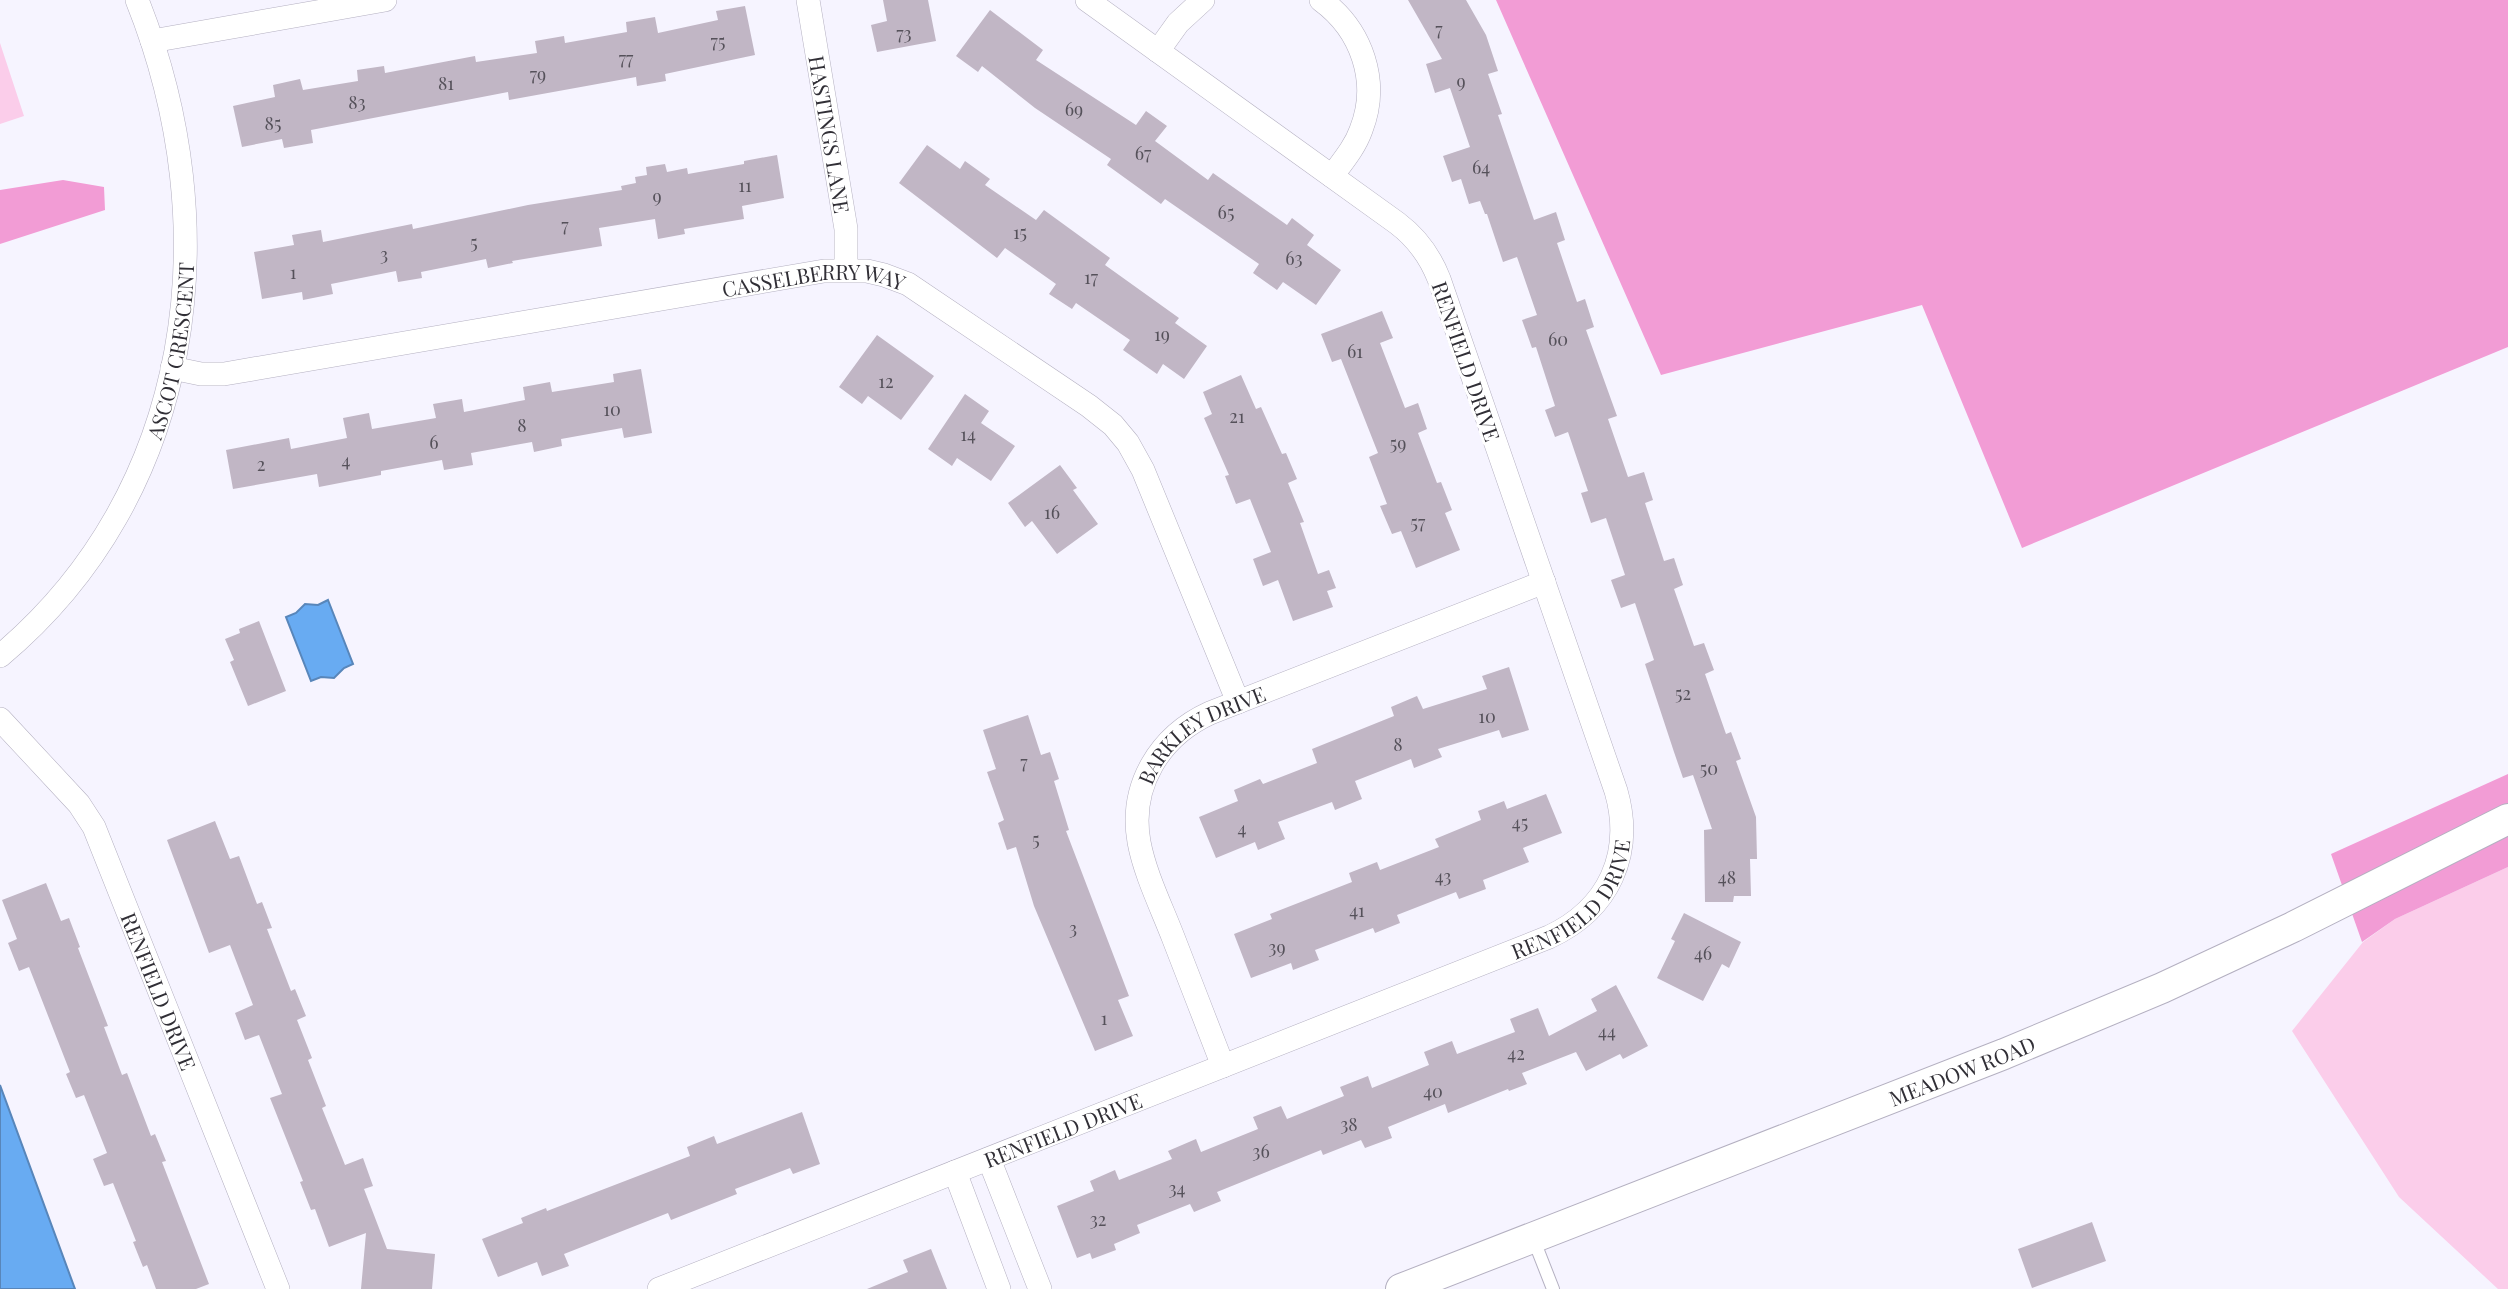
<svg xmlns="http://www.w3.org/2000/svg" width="2508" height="1289" font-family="'Playfair Display',serif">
	<rect width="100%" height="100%" fill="#f6f4ff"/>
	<path fill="#fbcdea" d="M0,43L24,116L0,124Z
		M2508,867V1289H2498L2399,1197L2292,1031L2363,942L2395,919Z"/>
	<path fill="#f29cd5" d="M1496,0H2508V347L2022,548L1922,305L1661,375Z
		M63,180L104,187L105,210L0,244V190Z
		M2508,774V867L2395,919L2362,942L2331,854Z"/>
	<path fill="#68abf2" stroke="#5886ba" stroke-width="2" d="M328,600L353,664L344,668L334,678L321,677L311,681L286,617L296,613L305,604L318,605Z
		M0,1085L75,1289H0Z"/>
	<path fill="#c1b6c5" d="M883,0H928L936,41L877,52L871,25L887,21Z
		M1408,0H1466L1486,35L1498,71L1488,74L1502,114L1498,115L1534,220L1556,212L1565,240L1557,243L1577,302L1585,299L1594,327L1586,330L1617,416L1608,419L1628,477L1644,472L1653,500L1645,503L1664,561L1674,558L1683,585L1674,589L1694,646L1704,643L1714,670L1705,674L1726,734L1731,732L1741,759L1736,761L1756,817L1757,859H1750L1751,896H1734L1733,902H1705L1704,830L1712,829L1693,775L1683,778L1674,752L1645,664L1654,660L1635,603L1621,608L1611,580L1625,575L1606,518L1591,523L1581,493L1588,491L1568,432L1555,437L1545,410L1555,406L1536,347L1532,348L1522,320L1537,315L1517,257L1503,262L1487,214H1485L1480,201L1469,204L1461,179L1452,182L1443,156L1470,147L1450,88L1435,93L1426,64L1442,59Z
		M745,6L755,55L665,74L666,81L637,86L636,77L509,100L508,92L311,130L313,143L284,148L282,139L242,147L233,106L275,97L273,85L300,79L303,90L358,81L357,70L384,66L385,73L475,56L476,62L537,53L535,41L564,36L565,43L627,32L626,22L655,17L658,33L718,20L716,11Z
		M990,10L1043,50L1036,60L1136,125L1146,111L1167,126L1155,141L1208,180L1213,173L1287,225L1292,218L1314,235L1307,245L1341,270L1316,305L1283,282L1277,290L1253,273L1259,264L1165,199L1161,204L1107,165L1111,159L1035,108L982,66L978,72L956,56Z
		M927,145L960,169L965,161L990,179L985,185L1036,220L1044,210L1110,258L1105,265L1179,318L1175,323L1207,346L1184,379L1163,364L1157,374L1123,350L1130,340L1076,303L1072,309L1049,294L1056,284L1005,248L997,258L899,183Z
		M777,155L784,198L742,206L744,219L684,229L685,234L658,239L655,219L599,228L602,246L512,261L513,263L488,268L486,259L421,272L422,278L398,282L396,271L331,284L333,294L303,300L302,292L262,299L254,252L294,245L292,235L321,230L323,242L412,224L413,229L528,205L622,190L621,186L636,183L635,177L647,175L646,167L665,164L667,172L687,168L688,174L744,164V161Z
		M1382,311L1393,338L1380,343L1405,408L1418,403L1427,429L1418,433L1437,483L1441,482L1452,510L1445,513L1460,550L1416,568L1401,531L1392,534L1380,506L1387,504L1369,457L1378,453L1341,359L1332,362L1321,334Z
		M877,335L934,376L901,420L868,396L862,404L839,387Z
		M641,369L652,433L624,438L622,428L561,439L562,446L534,452L532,442L471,453L473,465L444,470L442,460L381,471V475L319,487L317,474L233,489L226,450L289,438L291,449L347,438L343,418L369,413L372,429L436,418L433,404L462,399L464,412L525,400L523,387L550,382L552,392L614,382L613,374Z
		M1241,375L1256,409L1261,407L1282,454L1286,453L1297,479L1288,483L1304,522L1300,523L1318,574L1329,570L1336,588L1327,591L1333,607L1293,621L1278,580L1263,586L1253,559L1271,552L1250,499L1236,504L1225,476L1229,475L1204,418L1212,414L1203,392Z
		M965,394L989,411L981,423L1015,446L991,481L957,458L952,466L928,449Z
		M1060,465L1077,488L1073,490L1098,524L1057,554L1032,521L1025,527L1008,503Z
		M259,621L286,691L248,706L230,662L234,660L225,639L240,633L239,629Z
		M1509,667L1529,730L1502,738L1499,730L1438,749L1442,757L1414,768L1411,759L1355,781L1362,799L1335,810L1332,802L1278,822L1285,839L1258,850L1255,842L1216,858L1199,817L1238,801L1234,790L1260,779L1263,784L1317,763L1312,749L1394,716L1391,707L1417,696L1423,709L1487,689L1482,676Z
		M1028,715L1041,755L1050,752L1059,779L1054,781L1069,830L1066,831L1129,996L1118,1000L1133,1036L1095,1051L1034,906L1016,847L1007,850L998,823L1004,820L987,772L996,769L983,730Z
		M1546,794L1562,833L1523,848L1529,862L1483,880L1486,889L1459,899L1456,892L1397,915L1400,923L1375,933L1373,928L1315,950L1319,960L1293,970L1291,963L1251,978L1234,934L1272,919L1270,914L1352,882L1349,873L1377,862L1380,870L1439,847L1435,839L1481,820L1478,811L1504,801L1507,809Z
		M215,821L230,859L239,856L257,904L262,902L272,928L267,929L291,991L295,989L306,1016L297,1020L312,1058L308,1060L326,1106L322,1108L345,1165L363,1158L373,1186L364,1189L387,1249L435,1254L432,1289H361L366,1233L329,1247L315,1209L311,1210L300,1182L303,1181L270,1098L282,1094L259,1035L245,1040L235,1013L253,1005L230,945L209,953L167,840Z
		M46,883L61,921L69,918L80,947L78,948L108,1026L104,1027L122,1075L127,1073L151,1136L155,1134L166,1161L162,1162L209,1284L196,1289H156L147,1265L143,1267L133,1242L136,1241L113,1183L104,1186L93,1159L107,1153L84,1095L76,1098L66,1074L70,1072L29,967L19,971L8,943L17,939L2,900Z
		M1684,913L1741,942L1729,968L1722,964L1703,1001L1657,978L1675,941L1671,939Z
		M1616,985L1648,1046L1623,1059L1620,1054L1586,1071L1576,1052L1522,1073L1527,1084L1509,1091L1508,1089L1448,1113L1445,1104L1388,1127L1392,1138L1365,1148L1361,1140L1323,1155L1321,1150L1217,1192L1221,1201L1194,1212L1190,1204L1137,1225L1140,1233L1114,1244L1116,1250L1092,1259L1090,1253L1077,1258L1057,1206L1094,1191L1090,1181L1115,1170L1119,1180L1172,1159L1168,1151L1196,1139L1201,1152L1258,1129L1253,1117L1281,1106L1287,1119L1344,1096L1340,1087L1368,1076L1372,1088L1429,1065L1424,1052L1452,1041L1457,1054L1515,1032L1510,1019L1538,1008L1549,1036L1597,1011L1591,999Z
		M802,1112L820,1164L793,1174L790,1168L735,1189L737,1194L671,1220L668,1213L564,1254L569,1266L542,1276L537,1262L498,1277L482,1239L523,1223L521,1218L546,1208L547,1211L690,1156L687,1147L714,1136L717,1144Z
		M2092,1222L2106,1261L2032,1288L2018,1249Z
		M931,1249L947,1289H867L908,1272L903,1260Z"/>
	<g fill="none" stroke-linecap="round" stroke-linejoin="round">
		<g stroke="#b4b0c1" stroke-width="14">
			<path id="service" d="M1533,1238L1553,1289"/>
		</g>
		<g stroke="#b4b0c1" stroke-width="24">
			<g id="minor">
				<path id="s1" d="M808,0L846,229V270"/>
				<path d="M1321,0C1362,30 1380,82 1361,130C1355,147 1343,161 1332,176"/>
				<path d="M152,41L385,0"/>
				<path d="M1158,51L1178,23L1203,0"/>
				<path id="s2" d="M172,368L201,374H224L824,271H867L884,275L908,284L1089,406L1113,425L1128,443L1143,470L1238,702"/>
				<path id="s3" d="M0,656C195,493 228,227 137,0"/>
				<path id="s4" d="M0,719L79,804L94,827L278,1289"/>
				<path id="s5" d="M1223,1066C1206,1023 1190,980 1173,937C1161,906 1145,874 1139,842C1129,785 1160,736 1210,713L1544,582"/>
				<path d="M989,1159L1040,1289"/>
				<path d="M955,1172L999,1289"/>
				<path id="s6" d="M659,1289L1549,937C1609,909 1634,854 1616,791L1439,279C1430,256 1417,238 1397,223L1087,0"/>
			</g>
		</g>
		<g stroke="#b4b0c1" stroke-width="32">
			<g id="tertiary">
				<path id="s7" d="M1401,1289L2004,1054L2162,988L2293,927L2508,819"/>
			</g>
		</g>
		<use href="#service" stroke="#fff" stroke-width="12"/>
		<use href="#minor" stroke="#fff" stroke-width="23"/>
		<use href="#tertiary" stroke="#fff" stroke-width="30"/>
	</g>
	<g text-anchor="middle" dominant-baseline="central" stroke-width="6" stroke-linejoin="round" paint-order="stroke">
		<g font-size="18" fill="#55515a">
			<text x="1439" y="29">7</text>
			<text x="904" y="33">73</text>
			<text x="718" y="41">75</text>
			<text x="626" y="58">77</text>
			<text x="538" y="74">79</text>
			<text x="1461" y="81">9</text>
			<text x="446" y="83">81</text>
			<text x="357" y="102">83</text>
			<text x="1074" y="109">69</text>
			<text x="273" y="123">85</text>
			<text x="1143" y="153">67</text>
			<text x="1481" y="167">64</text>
			<text x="745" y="185">11</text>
			<text x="657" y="196">9</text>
			<text x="1226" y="212">65</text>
			<text x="565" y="225">7</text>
			<text x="1020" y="232">15</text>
			<text x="474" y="242">5</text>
			<text x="384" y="254">3</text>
			<text x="1294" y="258">63</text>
			<text x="293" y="272">1</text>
			<text x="1091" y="277">17</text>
			<text x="1162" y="334">19</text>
			<text x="1558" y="339">60</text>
			<text x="1355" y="351">61</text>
			<text x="886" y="381">12</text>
			<text x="612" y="409">10</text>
			<text x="1237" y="416">21</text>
			<text x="522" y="425">8</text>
			<text x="968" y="434">14</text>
			<text x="434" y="442">6</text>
			<text x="1398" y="443">59</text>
			<text x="346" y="460">4</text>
			<text x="261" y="464">2</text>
			<text x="1052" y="512">16</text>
			<text x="1418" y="522">57</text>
			<text x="1683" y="693">52</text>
			<text x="1487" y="716">10</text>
			<text x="1398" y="744">8</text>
			<text x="1024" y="762">7</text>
			<text x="1709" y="768">50</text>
			<text x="1520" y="822">45</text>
			<text x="1242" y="828">4</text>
			<text x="1036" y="839">5</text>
			<text x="1443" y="876">43</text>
			<text x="1727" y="877">48</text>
			<text x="1357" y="910">41</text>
			<text x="1073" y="928">3</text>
			<text x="1277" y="947">39</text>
			<text x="1703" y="953">46</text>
			<text x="1104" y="1018">1</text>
			<text x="1607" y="1031">44</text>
			<text x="1516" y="1053">42</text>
			<text x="1433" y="1091">40</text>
			<text x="1349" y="1124">38</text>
			<text x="1261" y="1151">36</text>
			<text x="1177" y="1188">34</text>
			<text x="1098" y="1219">32</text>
		</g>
		<g font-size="21" fill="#312f36" stroke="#fff">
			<text stroke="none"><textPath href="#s1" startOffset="136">HASTINGS LANE</textPath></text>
			<text stroke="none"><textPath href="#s2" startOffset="651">CASSELBERRY WAY</textPath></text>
			<text stroke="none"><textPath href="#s3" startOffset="359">ASCOT CRESCENT</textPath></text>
			<text transform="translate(1467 361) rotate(71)">RENFIELD DRIVE</text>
			<text stroke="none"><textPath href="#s5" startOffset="378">BARKLEY DRIVE</textPath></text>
			<text stroke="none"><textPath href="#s6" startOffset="1001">RENFIELD DRIVE</textPath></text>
			<text stroke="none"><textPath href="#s4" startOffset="320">RENFIELD DRIVE</textPath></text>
			<text stroke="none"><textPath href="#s7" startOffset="602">MEADOW ROAD</textPath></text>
			<text stroke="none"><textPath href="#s6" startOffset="434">RENFIELD DRIVE</textPath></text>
		</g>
	</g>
</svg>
